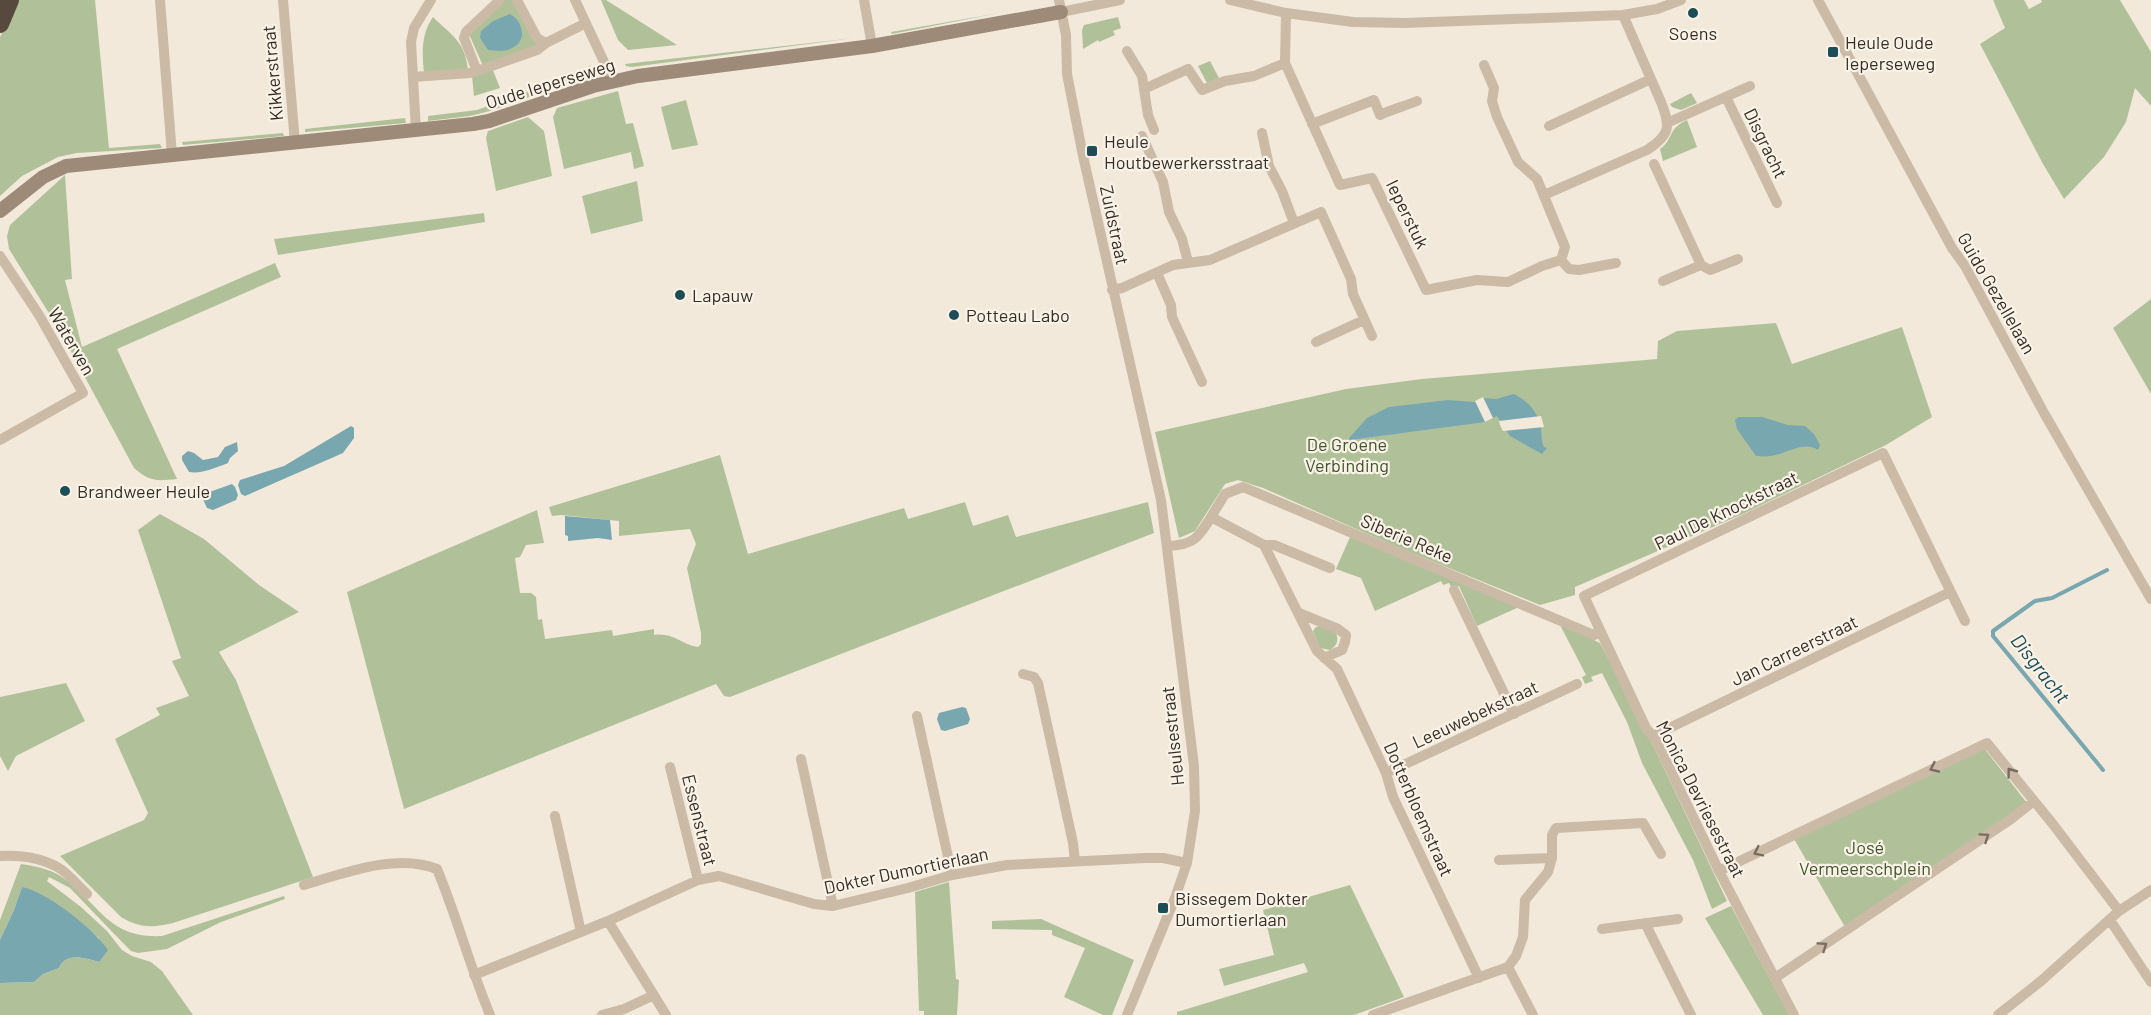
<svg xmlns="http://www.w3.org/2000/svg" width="2151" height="1015" font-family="Barlow,sans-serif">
	<rect width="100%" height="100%" fill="#f2e9da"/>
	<path fill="#b0c19a" d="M17,0H95L109,148L160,144L162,148L77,153L58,157L22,176L0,196V37Z
		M504,0H514L538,45L483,66L469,34Z
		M601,0H606L677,45L628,50L618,40Z
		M1993,0H2024L2029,9L2042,2L2041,0H2120L2151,52V106L2135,88L2126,122L2104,157L2064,199L2043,164L1980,44L2005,28Z
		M999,13L892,34L891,32Z
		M433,17C452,36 465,41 468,70L424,73C422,53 421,34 433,17Z
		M1118,17L1121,28L1113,31L1115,35L1099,42L1098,40L1083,49L1082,30L1084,25Z
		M854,38L632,67L626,66L625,64Z
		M1210,61L1219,78L1207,83L1198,66Z
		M590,65L591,71L580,79L490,111L470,116L428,121V116L477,110L587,70Z
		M492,68L500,88L474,96L472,76Z
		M618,91L626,124L633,123L644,166L634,169L631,152L564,169L553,117L557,108Z
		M1691,93L1697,103L1681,110L1672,107L1670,104Z
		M686,100L698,145L672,150L661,107Z
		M528,117L544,131L552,176L496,191L486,138L488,131Z
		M405,118L406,123L305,132V129Z
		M1687,120L1697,147L1663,161L1660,149C1674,139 1667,129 1687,120Z
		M283,133L284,136L183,145L182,142Z
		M65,175L72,279L65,280L82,347L275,263L281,277L117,349L177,479C157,481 150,482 134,468L60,331L9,249L7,236L10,225Z
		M637,181L643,221L591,234L582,196Z
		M484,213L485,222L278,255L274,239Z
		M2151,299V394L2113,328Z
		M1776,323L1792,364L1902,327L1932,417L1886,445L1745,513L1575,587V595L1540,605L1402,549L1263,488L1238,480L1225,484L1195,531L1179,538L1155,432L1346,389L1422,379L1657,359L1658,341L1677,331Z
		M720,455L748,554L904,508L908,519L965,502L973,526L1008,515L1016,537L1148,502L1154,533L730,697L724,696L716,684L404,809L347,592L537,510L544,543L526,545L520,557L515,558L520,593H531L536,597L538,620L542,619L545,639L612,630L613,636L654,629V635C673,632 680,644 698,647L701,644V633L687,568L696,544L690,529L619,536V521L561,515L552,516L549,507Z
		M160,514L204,539L259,585L299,612L219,652L236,680L313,877L173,923C153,928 139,928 121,917L60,856L144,820L148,813L115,739L160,715L156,708L189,696L172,661L181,658L138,530Z
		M1350,537L1519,607L1477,626L1459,586L1452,589L1449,583L1443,585L1441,581L1375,611L1361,578L1336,569Z
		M1559,623L1600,643L1651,741L1727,901L1712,909L1693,860L1642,763L1627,722L1602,673L1591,677L1593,681L1585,684L1582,677L1586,675Z
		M1321,626L1336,633C1339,640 1337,646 1330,650L1320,648L1313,631L1316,627Z
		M66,683L85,721L16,756L8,771L0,756V697Z
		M1984,748L2027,803L1845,927L1794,839Z
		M21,864C33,866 46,868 57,874C99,899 104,939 162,936L284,896L285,899L221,922L167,949L138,953L131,951L123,943L70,888L49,877L47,881L81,907L107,931L122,950L132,956L151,962L162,971L193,1015H0V983L34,982L43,974L59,968C65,952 85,958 99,962V938L66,912L22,887L14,910L0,940V920Z
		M949,882L956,979L959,980L957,1015H924V1011H919L915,892Z
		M1350,885L1404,997L1354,1015H1177V1012L1308,972L1304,963L1224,986L1219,969L1274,955L1263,910Z
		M1731,906L1789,1015H1763L1705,918Z
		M1041,919L1134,960L1112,1015H1103L1064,997L1085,948L1052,935V930L992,929V921Z"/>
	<path fill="#79a7af" d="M510,14C523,21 528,41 512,48C505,52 496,51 488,50L480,38L481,31L493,21Z
		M1514,394C1529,402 1538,412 1541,428C1542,435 1541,441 1544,447L1547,448L1542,454L1510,436L1497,416L1485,422L1350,440L1349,438L1367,418L1389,407L1448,400L1475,402L1484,398L1496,399Z
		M1738,417H1762L1788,425L1805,426L1814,434L1820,445L1818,450C1804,440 1786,454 1771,456C1766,457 1761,456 1756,456L1737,429L1735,420Z
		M351,426L354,428V438L343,453L245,496L241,494L238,485L240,480L284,466Z
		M237,442L238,451L230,458L228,463C215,468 202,474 189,472L182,460V456L188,451L194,453L203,460L218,457L225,447Z
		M232,484L235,487L238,495L236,500L213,510L207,508L201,495Z
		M565,516L610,520L612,540L598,538L568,541V536L565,535Z
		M962,707L966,708L970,719L968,724L945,731L941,730L937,719L939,713Z
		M22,887C47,892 94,929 108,950L99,962C86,958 65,952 59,968L43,974L34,982L0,983V940L14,910Z"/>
	<path fill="#f2e9da" d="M1483,397L1493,418L1485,422L1475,401Z
		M1541,416L1544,427L1503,431L1500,425L1499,421Z"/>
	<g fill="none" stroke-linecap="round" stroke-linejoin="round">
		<path stroke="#79a7af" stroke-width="4" d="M2103,770L1993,636V631L2035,601L2052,598L2107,570"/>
		<path stroke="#cabaa6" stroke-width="10" d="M160,0L172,155
			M283,0L295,143
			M575,0L613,81
			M864,0L872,46
			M1059,0L1066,35L1067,74L1083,156L1161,500L1194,766L1195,811L1187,863L1175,898L1127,1015
			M1230,0L1286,13L1353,22L1405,23L1623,15L1657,9L1681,0
			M1818,0L1952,248L1965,266L2044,413L2151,599
			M1061,12L1120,0
			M1286,13L1285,63L1340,185L1372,178L1426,290L1477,280L1508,282L1542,266L1561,260
			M546,43L586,23
			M1127,51L1142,76L1144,89
			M1484,65L1494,88L1492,101L1497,117L1518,162L1537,179L1565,247L1561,260
			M477,71L537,50L546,43L537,38L517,0
			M413,77L470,73L477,71L464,38L466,32L500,0
			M1726,97L1777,203
			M1667,123L1750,86
			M1312,124L1374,100L1380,115C1393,109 1405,106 1417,101
			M1549,126L1651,79
			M1154,130L1148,115L1144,89L1188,69L1202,90L1225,81L1254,76L1285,63
			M416,131L411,42L414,28L431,0
			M1262,133L1269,166L1282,191L1294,223
			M1142,136L1163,182L1169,212L1182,239L1188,262
			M1654,164L1701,265
			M1544,195L1647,150C1670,135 1671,127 1661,102L1623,15
			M0,256L39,315L83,393L0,440
			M1561,260L1569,269L1579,270L1616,263
			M1157,273L1171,305L1172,317L1202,382
			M1663,281L1701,265L1710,270L1738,259
			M1112,290L1122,288L1173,265L1210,260L1321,212L1351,279L1353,294L1372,336
			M1316,342L1364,320
			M1211,517L1225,494L1243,487L1594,635L1600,631
			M1264,545H1274L1330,568
			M1167,546C1194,545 1198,538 1211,517L1264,545L1317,651L1337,669L1386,773L1393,797L1479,978
			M1454,590L1514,714
			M1299,613L1338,629L1346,635L1345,642L1342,650L1324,658
			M1023,674L1034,677L1038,683L1073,843L1075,861
			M917,716L952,875
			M1653,736L1950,592
			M801,759L833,906
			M670,767L698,880
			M1386,773L1577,684
			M555,816L581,932
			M0,856C20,855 42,858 59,868C69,874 78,886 87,894
			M1499,860L1552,858
			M1719,871L1987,743L2052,823L2119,911
			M304,885C345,873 395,853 437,869C457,917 470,967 490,1015
			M2110,920L2151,982
			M608,921L666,1015
			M1645,923L1691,1015
			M1602,929L1678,919
			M1508,967L1533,1015
			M474,975L608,921L698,880L719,876L814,904L833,906L908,888L952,875L1007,865L1145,858H1163L1187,863
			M1775,978L2011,819L2034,801
			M602,1015L624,1009L654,995
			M1373,1015L1508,967L1516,956L1523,937L1525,900L1548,872L1552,858V835L1556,828L1643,823L1661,854
			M1794,1015L1719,871L1656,740L1646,728L1584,596L1883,453L1965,621
			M1998,1015L2041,981L2119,911L2151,890"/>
		<path stroke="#9d8a78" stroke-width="14" d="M0,211L43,177L66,166L473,124L489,121L593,86L638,76L872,46L1061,12"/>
		<path stroke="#57493e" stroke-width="18" d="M0,24L10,0"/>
	</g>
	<defs><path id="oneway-chevron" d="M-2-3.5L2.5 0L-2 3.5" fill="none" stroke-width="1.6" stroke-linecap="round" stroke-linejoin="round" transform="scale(1.5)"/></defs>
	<g stroke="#796c60">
		<use href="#oneway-chevron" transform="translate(1934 768) rotate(155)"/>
		<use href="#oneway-chevron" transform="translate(2011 772) rotate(-127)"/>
		<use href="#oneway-chevron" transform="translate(1985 837) rotate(-34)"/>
		<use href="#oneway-chevron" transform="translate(1758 852) rotate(154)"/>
		<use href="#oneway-chevron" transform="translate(1823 946) rotate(-34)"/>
	</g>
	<g fill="#1d4d57" stroke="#f9f3e7" stroke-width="2">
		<circle cx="1693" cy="13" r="6"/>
		<rect x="1827" y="46" width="12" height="12" rx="3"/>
		<rect x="1086" y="145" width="12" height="12" rx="3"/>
		<circle cx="680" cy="295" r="6"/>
		<circle cx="954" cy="315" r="6"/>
		<circle cx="65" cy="491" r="6"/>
		<rect x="1157" y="902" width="12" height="12" rx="3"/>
	</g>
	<g text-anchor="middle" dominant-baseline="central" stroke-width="4.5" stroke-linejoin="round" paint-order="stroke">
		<g font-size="18" fill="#362d27" stroke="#f9f3e7" text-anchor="start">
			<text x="1693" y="33" text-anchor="middle">Soens</text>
			<text x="1845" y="42">Heule Oude<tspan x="1845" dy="21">Ieperseweg</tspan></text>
			<text x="1104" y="141">Heule<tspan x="1104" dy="21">Houtbewerkersstraat</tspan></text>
			<text x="692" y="295">Lapauw</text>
			<text x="966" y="315">Potteau Labo</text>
			<text x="77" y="491">Brandweer Heule</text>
			<text x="1175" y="898">Bissegem Dokter<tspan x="1175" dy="21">Dumortierlaan</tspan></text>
		</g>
		<g font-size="18" fill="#362d27" stroke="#f9f3e7">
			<text transform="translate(272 73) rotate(-95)">Kikkerstraat</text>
			<text transform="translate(550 83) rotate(-17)">Oude Ieperseweg</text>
			<text transform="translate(1766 143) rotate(64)">Disgracht</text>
			<text transform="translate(1408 214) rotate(64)">Ieperstuk</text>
			<text transform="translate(1115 225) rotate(78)">Zuidstraat</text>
			<text transform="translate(1997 293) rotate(60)">Guido Gezellelaan</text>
			<text transform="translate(72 341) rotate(60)">Waterven</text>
			<text transform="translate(1726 510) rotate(-26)">Paul De Knockstraat</text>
			<text transform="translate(1407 538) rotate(23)">Siberie Reke</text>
			<text transform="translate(1794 650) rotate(-26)">Jan Carreerstraat</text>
			<text transform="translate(1475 714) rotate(-25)">Leeuwebekstraat</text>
			<text transform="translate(1172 736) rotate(-96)">Heulsestraat</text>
			<text transform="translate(1701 799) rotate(63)">Monica Devriesestraat</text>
			<text transform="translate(1419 809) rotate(66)">Dotterbloemstraat</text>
			<text transform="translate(700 820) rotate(76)">Essenstraat</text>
			<text transform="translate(906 870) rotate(-12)">Dokter Dumortierlaan</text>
		</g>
		<g font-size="18" fill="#40542b" stroke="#f9f3e7">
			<text x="1347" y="444">De Groene<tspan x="1347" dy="21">Verbinding</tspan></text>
			<text x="1865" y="847">José<tspan x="1865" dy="21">Vermeerschplein</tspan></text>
		</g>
		<g font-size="20" font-style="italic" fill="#1d4d57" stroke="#f9f3e7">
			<text transform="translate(2041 668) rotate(52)">Disgracht</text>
		</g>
	</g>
</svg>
